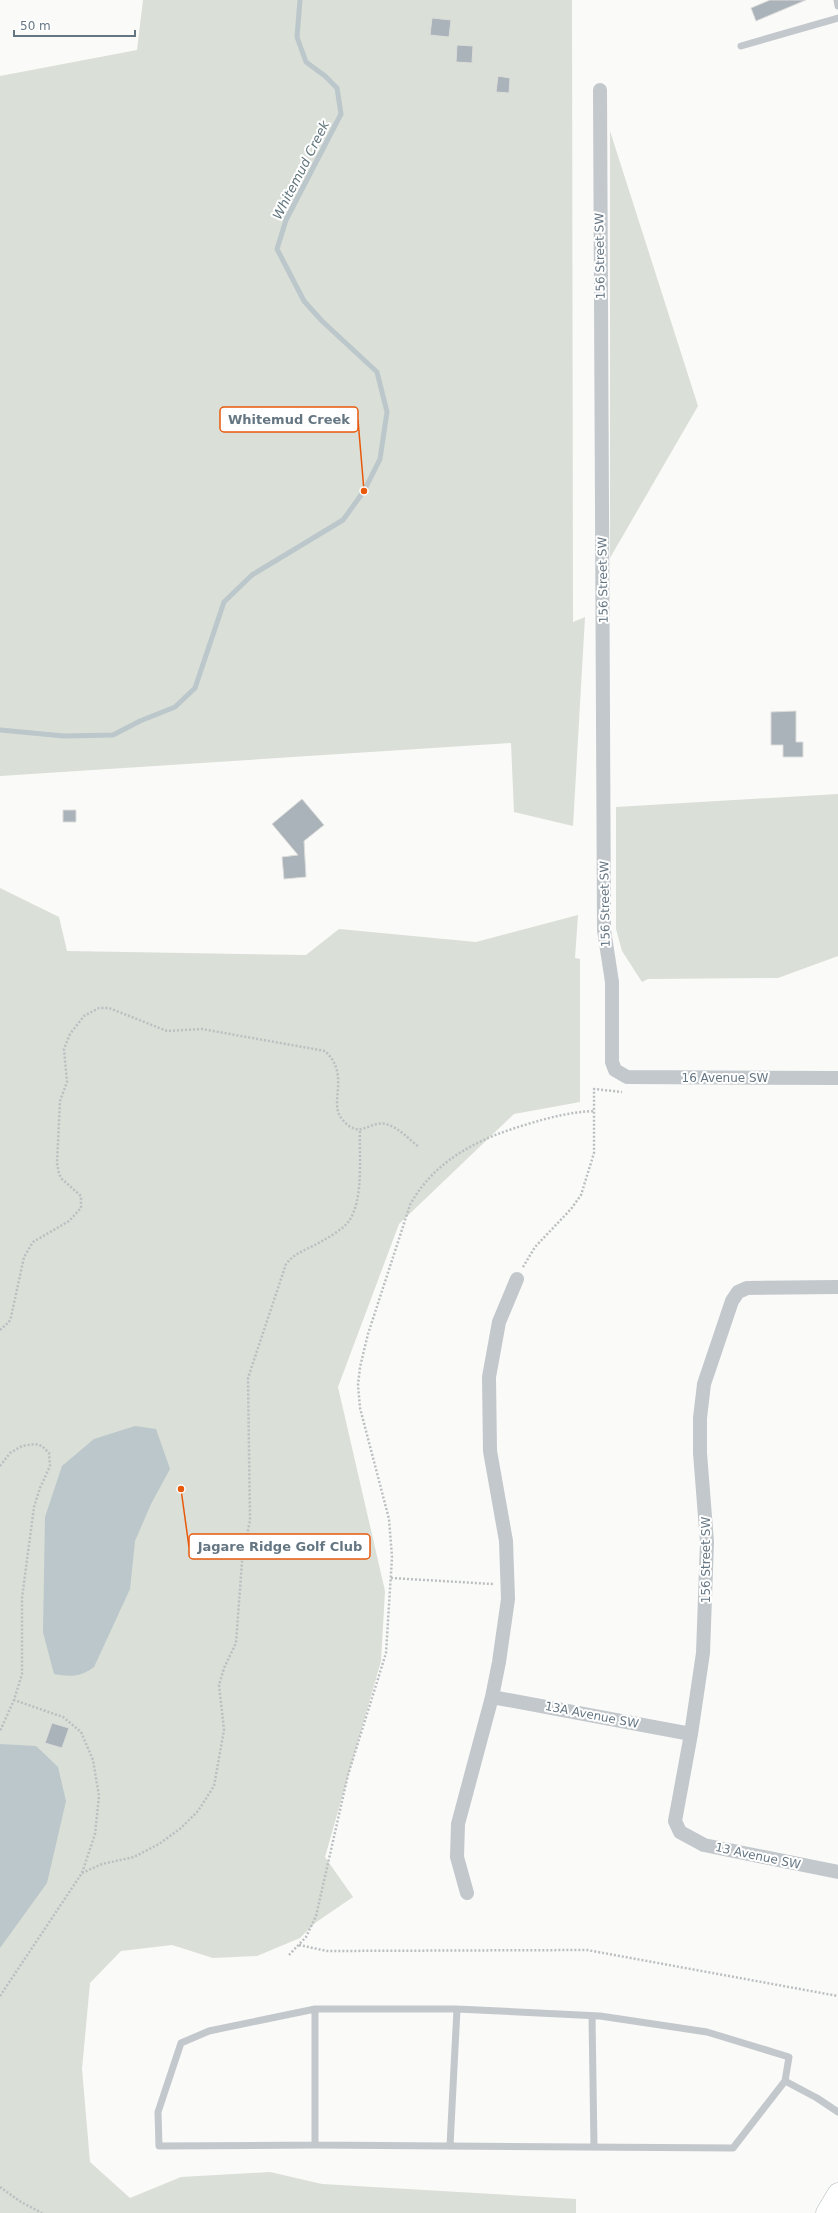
<svg xmlns="http://www.w3.org/2000/svg" width="838" height="2213" font-family="'DejaVu Sans',sans-serif">
	<rect width="100%" height="100%" fill="#fafaf8"/>
	<path fill="#dadfd7" d="M143,0H572L573,622L585,617L573,826L514,812L511,743L0,776V76L137,50Z
		M610,131L698,406L610,558Z
		M838,794V956L778,978L648,979L642,982L622,951L616,929V807Z
		M0,888L59,917L67,951L306,955L339,929L476,942L578,915L575,958L580,959V1102L514,1114L399,1224L338,1387L385,1591L381,1661L325,1857L353,1897L315,1923L300,1938L257,1956L213,1958L172,1945L121,1951L90,1983L82,2069L90,2162L130,2198L181,2177L270,2172L322,2184L576,2199V2213H0Z"/>
	<path fill="#bbc7cb" d="M135,1426L156,1429L170,1469L151,1504L135,1541L130,1589L94,1667C81,1677 70,1677 54,1674L43,1632L45,1517L62,1466L94,1439Z
		M0,1744L36,1746L58,1767L66,1801L47,1883L0,1948Z"/>
	<g fill="none" stroke-linecap="round" stroke-linejoin="round">
		<path stroke="#bbc7cb" stroke-width="5" d="M0,730L64,736L113,735L140,721L175,707L195,688L224,602L252,575L343,520L364,491L380,459L387,412L377,372L322,321L304,301L277,249L286,220L341,114L337,88L325,76L306,62L297,37L300,0"/>
	</g>
	<path fill="#aab3b9" stroke="#dcdcda" d="M770,0H806L756,21L751,8Z
		M432,18L451,20L449,37L430,35Z
		M457,45L473,46L472,63L456,62Z
		M498,76L510,78L509,93L496,92Z
		M796,711V742H803V757H783V745H771V712Z
		M302,799L324,825L304,841L306,877L284,879L282,857L298,855L272,824Z
		M63,810H76V822H63Z
		M52,1723L69,1728L62,1748L45,1743Z"/>
	<g fill="none" stroke-linecap="round" stroke-linejoin="round">
		<g stroke="#b3babf" stroke-width="21">
			<path id="secondary" d="M826,2213L838,2193"/>
		</g>
		<path stroke="#bbbfc2" stroke-width="2.5" stroke-dasharray="2 2" stroke-linecap="butt" d="M523,1267L535,1247L571,1209L581,1195L594,1153V1089L622,1092
			M0,1330L9,1322L11,1317L24,1257L33,1242L69,1221L81,1208V1196L62,1179L59,1174L57,1163L60,1101L67,1082L64,1049L70,1034L84,1016L99,1008H109L167,1031L202,1029L325,1051C351,1075 328,1103 342,1119C360,1141 369,1120 386,1124C398,1127 410,1140 419,1147
			M0,1466L10,1453L22,1446L35,1444L42,1446L49,1453L50,1466L40,1488L34,1507L22,1598V1674L14,1700L0,1731
			M391,1578L493,1584
			M82,1873L102,1864L134,1857L159,1844L181,1828L198,1811L214,1786L224,1730L219,1685L224,1668L236,1643L242,1562L250,1520L248,1378L286,1264C295,1252 309,1249 322,1241C331,1236 343,1229 349,1221C364,1199 359,1155 360,1130
			M299,1945L327,1951L587,1950L838,1996
			M289,1955L306,1937L316,1916L348,1775L386,1653L392,1557L389,1519L360,1408L358,1385L360,1367L368,1334L410,1205C435,1159 480,1138 528,1124C551,1117 571,1112 594,1111
			M0,1996L82,1873L95,1834L99,1796L93,1760L81,1732L63,1717L14,1700
			M0,2187L21,2202L42,2213"/>
		<path stroke="#c3c8cc" stroke-width="7" d="M837,0L838,6
			M741,46L838,18
			M315,2009H457L600,2016L707,2032L789,2057L785,2081L733,2148L315,2145L159,2146L158,2112L181,2043L209,2031Z
			M315,2009V2145
			M592,2016L594,2147
			M785,2081L817,2098L838,2112
			M450,2146L457,2009"/>
		<path stroke="#c3c8cc" stroke-width="14" d="M600,90L604,930L612,982V1062L615,1070L627,1077L838,1078
			M838,1287L747,1288L738,1292L732,1301L704,1384L700,1418V1453L707,1542L703,1653L691,1734L675,1821L680,1832L704,1845L838,1872
			M492,1697L691,1734
			M467,1893L457,1857L458,1824L492,1697L499,1662L508,1599L506,1541L490,1451L489,1377L499,1322L517,1279"/>
		<use href="#secondary" stroke="#fff" stroke-width="20"/>
	</g>
	<g text-anchor="middle" dominant-baseline="central" stroke-width="4" stroke-linejoin="round" paint-order="stroke">
		<g font-size="12" fill="#657683" stroke="#fff">
			<text transform="translate(600 256) rotate(-91)">156 Street SW</text>
			<text transform="translate(603 580) rotate(-91)">156 Street SW</text>
			<text transform="translate(605 904) rotate(-91)">156 Street SW</text>
			<text x="725" y="1078">16 Avenue SW</text>
			<text transform="translate(706 1560) rotate(-90)">156 Street SW</text>
			<text transform="translate(592 1715) rotate(11)">13A Avenue SW</text>
			<text transform="translate(758 1856) rotate(12)">13 Avenue SW</text>
		</g>
		<g font-size="13" font-style="italic" fill="#60757c" stroke="#fff">
			<text transform="translate(301 170) rotate(-63)">Whitemud Creek</text>
		</g>
	</g>
	<path fill="none" stroke="#e8590c" stroke-width="1.5" d="M364 491L358 420M181 1489L189 1547"/>
	<g fill="#e8590c" stroke="#fff" stroke-width="1.5">
		<circle cx="364" cy="491" r="4"/>
		<circle cx="181" cy="1489" r="4"/>
	</g>
	<g fill="#fff" stroke="#e8590c" stroke-width="1.5">
		<rect x="220" y="407" width="138" height="25" rx="4"/>
		<rect x="189" y="1534" width="181" height="25" rx="4"/>
	</g>
	<g font-size="13" text-anchor="middle" font-weight="bold" fill="#657683">
		<text x="289" y="424">Whitemud Creek</text>
		<text x="280" y="1551">Jagare Ridge Golf Club</text>
	</g>
	<path d="M14 30v6h121v-6" fill="none" stroke="#657683" stroke-width="2"/>
	<text x="20" y="30" font-size="12" fill="#657683" stroke="#ffffff" stroke-width="3" paint-order="stroke">50 m</text>
</svg>
